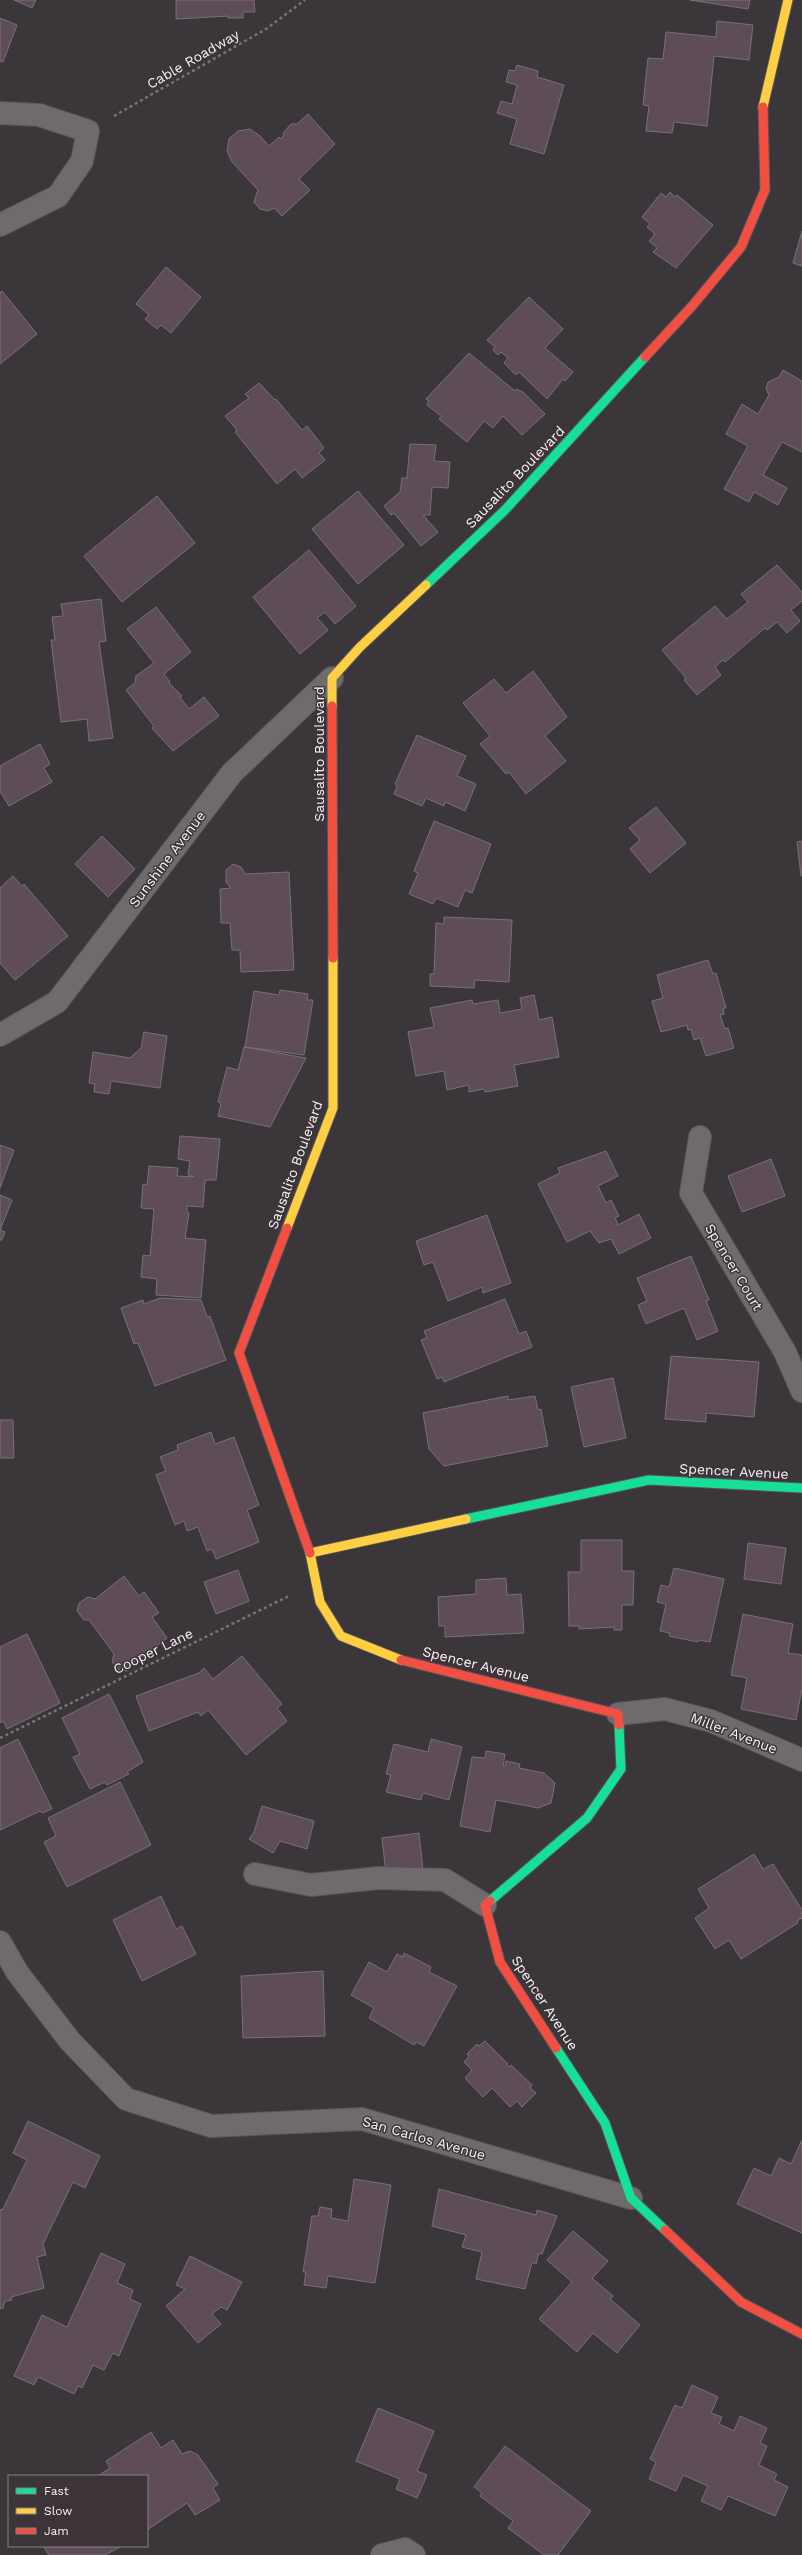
<svg xmlns="http://www.w3.org/2000/svg" width="802" height="2555" font-family="'Work Sans',sans-serif">
	<rect width="100%" height="100%" fill="#3b3639"/>
	<path fill="#5e4d58" stroke="#767275" d="M14,0H36L32,8Z
		M176,0H254L255,12H243V18H228V16L176,19Z
		M690,0H750L748,9Z
		M0,18L17,25L3,62L0,61Z
		M717,21L753,25L749,60L714,56L707,126L674,122L672,133L646,131L649,106L643,105L648,58L663,59L666,32L716,37Z
		M517,65L538,71L537,77L564,85L544,154L510,144L517,119L497,113L501,101L512,104L517,85L506,82L509,70L515,71Z
		M308,114L335,144L299,179L310,190L282,216L274,208L268,211L260,209L254,202L258,190L232,162L227,151L229,139L238,131L250,129L260,136L269,146L279,137L281,139L283,136L284,132L291,124H297Z
		M670,192L675,197L677,195L713,225L676,268L653,252L657,248L649,241L655,234L647,227L650,224L642,217L661,193L666,197Z
		M802,231V266L793,263Z
		M166,267L201,297L171,333L161,325L157,329L145,319L149,315L136,304Z
		M2,291L37,334L0,364V293Z
		M529,297L563,329L545,348L573,372L565,381L563,379L547,399L519,372L516,375L504,363L508,358L501,352L498,355L493,350L495,347L487,340Z
		M469,353L515,391L516,389L523,392L545,414L522,435L503,416L493,428L484,421L467,442L439,419L441,416L427,405L429,401L426,399Z
		M783,370L802,381V452L782,442L763,475L787,488L778,505L754,492L749,502L724,489L748,446L726,434L742,404L758,414L769,395L766,389L768,382L779,377Z
		M259,383L275,400L276,399L302,430L307,426L324,448L319,453L325,460L302,478L295,469L277,484L235,432L237,430L225,416L249,398L245,394Z
		M410,444L436,445L434,461L450,462L448,488L432,487L430,515H423L438,532L421,546L394,513L391,515L384,506L400,492L402,478H407Z
		M358,491L404,545L358,584L312,529Z
		M157,496L195,543L122,602L84,556Z
		M309,550L356,606L335,624L325,612L317,618L328,630L300,654L253,597Z
		M777,565L802,592V601L791,610L800,621L787,633L777,622L767,630L765,628L725,662L723,660L715,667L721,675L697,695L684,680L686,678L662,650L715,606L727,619L748,602L741,594Z
		M101,599L106,641L99,642L113,738L89,741L87,719L61,722L51,640H55L52,617L63,616L61,604Z
		M156,607L191,652L164,674L170,682L169,683L182,696L180,697L189,709L204,697L219,716L173,751L152,728L154,726L126,690L135,683L136,676L154,663L127,629Z
		M533,671L567,717L545,736L566,761L526,794L509,772L506,774L480,744L490,736L463,703L494,679L506,693Z
		M417,735L466,756L457,776L476,784L465,811L445,802L444,806L426,798L422,806L394,794L397,786L395,784Z
		M40,744L50,764L44,768L52,782L9,806L0,791V766Z
		M656,807L686,843L650,873L630,849L640,840L629,828Z
		M434,821L491,844L472,893L465,890L458,907L436,898L433,904L409,894L418,873L414,871Z
		M102,836L135,869L108,897L75,864Z
		M802,841V876H801L797,842Z
		M233,864L241,867L245,874L289,872L294,970L241,972L240,950H232L230,923H221L220,889L231,888L226,882V870Z
		M13,876L22,886L24,884L68,936L15,980L0,963V888Z
		M444,917L512,920L509,982L475,980L474,988L430,986V974H434L436,923L444,924Z
		M708,960L713,974L716,973L726,1008H723L724,1014L720,1015L725,1029L728,1028L734,1048L706,1056L700,1038L694,1040L691,1029L688,1030L687,1025L661,1032L652,1001L663,998L657,975Z
		M280,990L308,994L307,1000H313L304,1055L245,1047L254,991L279,995Z
		M534,995L539,1020L552,1017L559,1057L514,1065L518,1086L485,1092L484,1089L469,1092V1085L447,1090L444,1071L416,1076L408,1032L434,1027L430,1008L472,1000L473,1004L498,1000L500,1013L522,1009L520,998Z
		M144,1032L167,1036L160,1088L111,1081L109,1094L94,1092L95,1084L89,1083L93,1052L130,1058L141,1048Z
		M244,1047L306,1058L270,1127L218,1116L221,1103L218,1102L227,1067L238,1070Z
		M180,1136L220,1139L216,1180H205L203,1207L187,1206V1212L189,1213L185,1238L206,1240L201,1298L156,1295L157,1279L141,1277L143,1255L150,1256L154,1209L141,1208L143,1184L147,1185L149,1166L178,1168L177,1176L194,1177L188,1175L190,1161L178,1159Z
		M0,1145L14,1150L0,1188Z
		M606,1151L618,1176L598,1186L606,1203L611,1200L619,1216L615,1218L618,1225L639,1214L651,1238L619,1254L611,1239L599,1243L590,1231L567,1242L538,1184L560,1173L558,1168Z
		M771,1159L785,1196L742,1212L728,1176Z
		M0,1195L12,1200L0,1230L5,1232L2,1240H0Z
		M487,1215L511,1283L483,1293L482,1287L448,1301L433,1262L424,1265L416,1241Z
		M691,1256L709,1300L706,1301L718,1331L697,1340L684,1308L646,1324L638,1305L647,1301L637,1278Z
		M160,1298L201,1300L207,1317L210,1316L226,1360L155,1386L138,1343L134,1344L121,1308L143,1300L144,1304Z
		M505,1299L519,1334L526,1331L532,1347L444,1382L442,1377L437,1379L421,1340L427,1338L424,1331Z
		M671,1356L759,1362L754,1417L706,1413V1422L665,1419Z
		M613,1378L626,1438L584,1447L571,1387Z
		M508,1396V1400L535,1396L538,1410L541,1409L548,1446L444,1466L429,1449L423,1413Z
		M0,1420H13L14,1458H0Z
		M211,1432L215,1444L234,1437L259,1505L247,1510L259,1542L216,1559L212,1549L207,1551L198,1527L187,1531L184,1521L175,1525L156,1475L166,1471L160,1457L178,1450L177,1445Z
		M581,1540H622V1571H634L633,1605H622V1630H614V1627L579,1629V1626H569L568,1572H581Z
		M748,1543L786,1548L781,1584L744,1579Z
		M674,1568L724,1579L710,1642L699,1640L698,1642L669,1636L670,1633L660,1631L666,1604L657,1602L661,1585L669,1587Z
		M238,1570L249,1601L216,1614L204,1582Z
		M124,1576L139,1596L144,1592L159,1613L152,1617L167,1638L135,1662L127,1671L119,1670L112,1662L114,1654L89,1620H84L77,1611L79,1603L88,1597L95,1599Z
		M506,1578L507,1595L521,1594L524,1633L445,1637V1626H439L438,1597L476,1594V1580Z
		M743,1614L793,1624L788,1653L802,1655V1688L796,1720L741,1709L747,1678L731,1675Z
		M27,1634L60,1703L7,1729L3,1721L0,1723V1647Z
		M242,1656L282,1704L277,1708L287,1721L246,1755L208,1710L201,1716L198,1712L149,1731L136,1696L199,1673L204,1668L213,1679Z
		M109,1694L143,1762L127,1772L129,1774L107,1785L105,1782L90,1789L73,1757L80,1754L62,1718Z
		M18,1739L52,1809L42,1813L40,1811L0,1830V1748Z
		M431,1739L462,1747L449,1800L423,1793L421,1800L386,1792L391,1775L386,1774L394,1744L428,1752Z
		M486,1751L505,1754L503,1766H505L506,1761L520,1764L519,1768L544,1773L555,1783L551,1803L538,1808L496,1800L490,1832L460,1826L472,1757L485,1758Z
		M120,1782L151,1845L67,1887L44,1842L56,1836L48,1818Z
		M262,1806L314,1821L307,1849L280,1841L273,1853L249,1839L254,1832Z
		M419,1833L423,1870L386,1874L382,1838Z
		M754,1854L763,1869L773,1864L802,1910V1918L797,1921L798,1923L741,1959L729,1940L715,1949L695,1918L709,1908L698,1889Z
		M161,1896L176,1929L182,1926L196,1954L142,1981L113,1920Z
		M404,1953L431,1967L429,1972L457,1986L424,2046L416,2042L414,2045L369,2018L374,2008L351,1995L369,1962L387,1972L397,1954L403,1957Z
		M323,1971L325,2036L243,2038L241,1976Z
		M485,2041L508,2064L507,2065L509,2067L511,2065L532,2085L530,2088L536,2093L522,2107L517,2101L510,2107L492,2088L483,2097L465,2078L472,2070L464,2062L469,2056L467,2054L477,2044L479,2046Z
		M28,2121L100,2156L85,2188L73,2182L43,2244L46,2255L37,2257L44,2288L11,2297L12,2300L5,2301L3,2308L0,2309V2210L3,2209L27,2160L13,2153Z
		M802,2140V2233L737,2204L754,2168L771,2176L779,2158L791,2164Z
		M354,2179L391,2185L375,2283L328,2276L326,2288L304,2285L306,2272H303L312,2216H318L320,2207L332,2209L331,2218L348,2221Z
		M439,2189L536,2215L537,2210L557,2216L542,2254L539,2253L536,2264L532,2262L525,2289L476,2279L482,2252L462,2247L466,2235L432,2226Z
		M573,2231L608,2261L592,2278L613,2296L610,2299L640,2325L617,2353L593,2333L577,2352L539,2319L572,2282L547,2260Z
		M101,2253L125,2264L117,2283L133,2290L130,2299L141,2304L119,2356L113,2353L104,2370L93,2365L82,2388L78,2386L74,2394L38,2377L34,2385L14,2376L42,2315L67,2327Z
		M190,2256L242,2282L227,2310L221,2307L212,2314L221,2324L198,2343L166,2306L185,2289L176,2285Z
		M692,2385L718,2397L711,2413L722,2417L719,2424L734,2431L740,2416L767,2428L760,2443L767,2446L759,2465L777,2474L774,2480L788,2487L775,2516L728,2496L721,2510L701,2501L708,2486L683,2475L676,2491L649,2479L656,2462L650,2459L675,2405L682,2408Z
		M378,2408L434,2431L417,2471L427,2475L417,2498L396,2489L400,2479L356,2461Z
		M151,2432L161,2448L173,2440L182,2454L190,2451L198,2455L218,2484L213,2488L220,2500L195,2515L187,2503L147,2530V2476H98L110,2468L106,2461Z
		M505,2446L591,2511L558,2555H544L508,2528L513,2521L480,2496L482,2493L474,2487Z
		M43,2546H122L105,2555H49Z"/>
	<g fill="none" stroke-linecap="round" stroke-linejoin="round">
		<g stroke="#595557" stroke-width="24">
			<path id="street" d="M0,113L39,115L88,131L82,161L58,196L0,225
				M0,1035L57,1002L232,773L332,678
				M700,1137L691,1193L785,1352L802,1391
				M618,1714L665,1709L711,1721L802,1760
				M255,1874L311,1885L379,1878L445,1880L485,1905
				M0,1942L17,1972L70,2041L126,2099L211,2126L362,2119L631,2198
				M382,2555L405,2549L414,2555"/>
		</g>
		<g stroke="#595557" stroke-width="11">
			<path id="fast" d="M426,585L505,510L645,357
				M466,1519L649,1480L802,1488
				M490,1901L587,1818L621,1769L619,1725
				M556,2048L605,2123L631,2198L665,2230"/>
		</g>
		<g stroke="#595557" stroke-width="11">
			<path id="slow" d="M763,107L788,0
				M332,706V678L360,647L426,585
				M287,1228L333,1108V958
				M401,1660L341,1636L320,1602L310,1553L466,1519"/>
		</g>
		<g stroke="#595557" stroke-width="11">
			<path id="jam" d="M645,357L693,305L741,247L765,190L763,107
				M332,706L333,958
				M287,1228L239,1353L310,1553
				M401,1660L618,1714L619,1725
				M490,1901L485,1905L500,1962L556,2048
				M665,2230L741,2302L802,2334"/>
		</g>
		<path stroke="#777576" stroke-width="2.5" stroke-dasharray="3 3" stroke-linecap="butt" d="M114,116L266,29L305,0
			M0,1738L289,1596"/>
		<use href="#street" stroke="#6f6b6d" stroke-width="22"/>
		<use href="#fast" stroke="#16e098" stroke-width="9"/>
		<use href="#slow" stroke="#ffcf43" stroke-width="9"/>
		<use href="#jam" stroke="#f24e42" stroke-width="9"/>
	</g>
	<g text-anchor="middle" dominant-baseline="central" stroke-width="3" stroke-linejoin="round" paint-order="stroke">
		<g font-size="14" fill="#f7f2f5" stroke="#3d3439">
			<text transform="translate(193 59) rotate(-30)">Cable Roadway</text>
			<text transform="translate(515 477) rotate(-46)">Sausalito Boulevard</text>
			<text transform="translate(319 754) rotate(-90)">Sausalito Boulevard</text>
			<text transform="translate(167 859) rotate(-53)">Sunshine Avenue</text>
			<text transform="translate(295 1165) rotate(-70)">Sausalito Boulevard</text>
			<text transform="translate(734 1267) rotate(59)">Spencer Court</text>
			<text transform="translate(734 1471) rotate(3)">Spencer Avenue</text>
			<text transform="translate(153 1651) rotate(-26)">Cooper Lane</text>
			<text transform="translate(476 1664) rotate(14)">Spencer Avenue</text>
			<text transform="translate(734 1733) rotate(21)">Miller Avenue</text>
			<text transform="translate(545 2003) rotate(57)">Spencer Avenue</text>
			<text transform="translate(424 2138) rotate(16)">San Carlos Avenue</text>
		</g>
	</g>
	<rect x="8" y="2475" width="140" height="72" fill="#3d3439" stroke="#878084"/>
	<rect x="16" y="2488" width="20" height="6" fill="#16e098" stroke="#878084"/>
	<text x="44" y="2495" font-size="12" fill="#f7f2f5">Fast</text>
	<rect x="16" y="2508" width="20" height="6" fill="#ffcf43" stroke="#878084"/>
	<text x="44" y="2515" font-size="12" fill="#f7f2f5">Slow</text>
	<rect x="16" y="2528" width="20" height="6" fill="#f24e42" stroke="#878084"/>
	<text x="44" y="2535" font-size="12" fill="#f7f2f5">Jam</text>
</svg>
